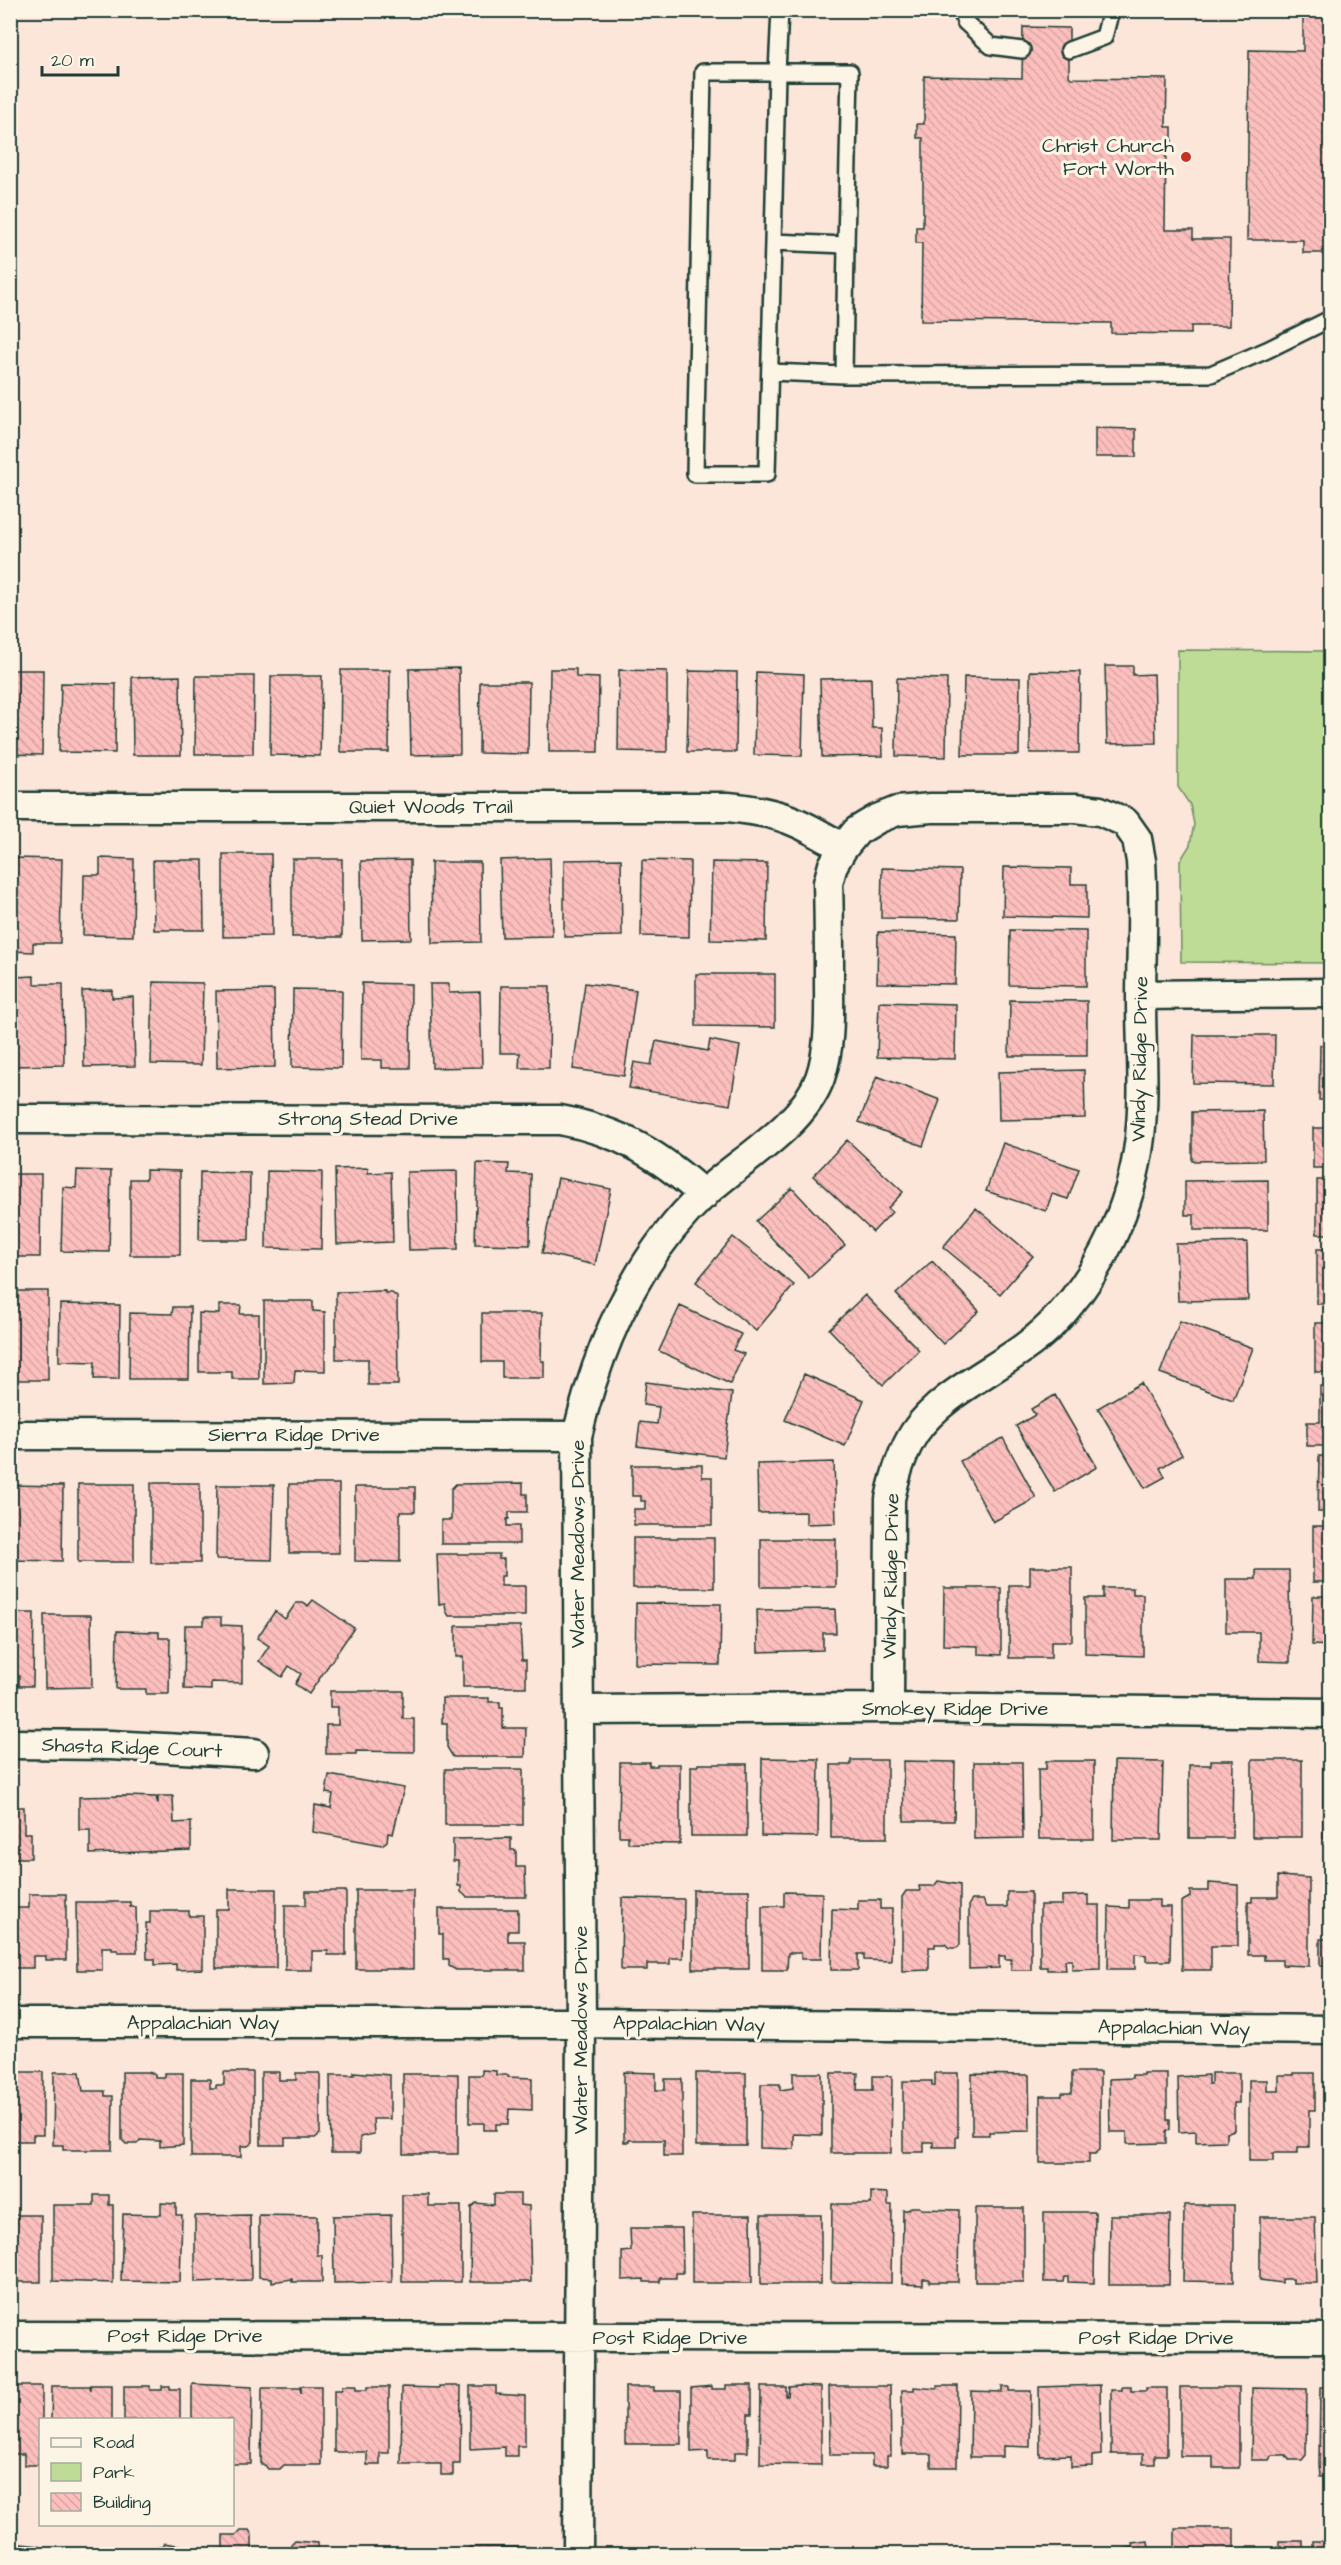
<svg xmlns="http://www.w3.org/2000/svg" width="1341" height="2565" font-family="'Architects Daughter',sans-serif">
	<defs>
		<pattern id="building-back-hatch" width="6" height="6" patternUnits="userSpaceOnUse" patternTransform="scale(1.5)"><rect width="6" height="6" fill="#fcbfbd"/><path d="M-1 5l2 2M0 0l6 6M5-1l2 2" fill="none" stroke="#d8a5a3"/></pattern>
	</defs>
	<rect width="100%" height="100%" fill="#fce5d9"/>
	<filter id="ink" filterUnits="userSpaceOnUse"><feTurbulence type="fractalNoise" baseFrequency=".0167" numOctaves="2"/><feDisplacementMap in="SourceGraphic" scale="12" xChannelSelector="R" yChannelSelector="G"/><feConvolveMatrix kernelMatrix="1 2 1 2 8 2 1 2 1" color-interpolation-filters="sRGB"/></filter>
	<g filter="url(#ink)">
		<path fill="#bedc95" stroke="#6e8c64" stroke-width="1.5" d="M1178,650L1330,651V963L1181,962L1180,861L1190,845L1194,824L1190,805L1178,787Z"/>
		<path fill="url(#building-back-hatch)" stroke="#1f3d34" stroke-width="1.5" d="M1303,11L1330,12V253H1303V240H1247L1249,50L1303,51Z
			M1023,27L1069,28V76L1071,78L1167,79L1166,127H1172V143H1166L1165,230H1193V239H1230L1229,326H1191V334L1111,333V323L921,321L922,243H916V227H923V138H917V124H924V76L1022,78Z
			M1095,428L1136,429V457H1095Z
			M1105,666H1133V675L1154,674L1156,743L1107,744Z
			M459,668L460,754L411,755L409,669Z
			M550,669H576V677L599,678L598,752H549Z
			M10,670H43L42,755L10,754Z
			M341,670H390L389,752H340Z
			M619,670L667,671V752L618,751Z
			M689,671L737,672L736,752H687Z
			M1030,671L1080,672L1079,753H1030Z
			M756,672L804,674L802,756L754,755Z
			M180,676L181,755H133L132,677Z
			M196,676H254L253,754H195Z
			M271,676H322L320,756L270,755Z
			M964,677L1020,678L1019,755H962Z
			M871,678L872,728H882L883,756L822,757L820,679Z
			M897,678L947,679L946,757L896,756Z
			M480,682H529L528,754L479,753Z
			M61,683L116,684L115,753L59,752Z
			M223,854H271L272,936L223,937Z
			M13,858L62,859L60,943H33V952L11,951Z
			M100,858L134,859L133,936L83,935L84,875H100Z
			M550,858L552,936L502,937L500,860Z
			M292,859H342V937H292Z
			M621,859L622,936L564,937V860Z
			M153,860H203L204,930H154Z
			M410,860L411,939L362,940L361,861Z
			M642,860L690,861L689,937L641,936Z
			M431,862H480L481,942L432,943Z
			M712,862L767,863L766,941L710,940Z
			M1004,867L1071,868V884H1087V918L1003,916Z
			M882,868L960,870L959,919L881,918Z
			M1010,930L1086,931V986L1009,985Z
			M878,932L956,934L955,984L877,983Z
			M696,974H775V1027L696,1026Z
			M34,976V984H63L64,1065L15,1066L14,977Z
			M153,982L203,983L201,1065L151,1064Z
			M362,983L411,984L410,1068H382V1060H361Z
			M585,983L636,990L624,1076L573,1069Z
			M430,984H449V993L480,992L482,1067L432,1068Z
			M501,986H550L549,1068H519L520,1053H500Z
			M293,989L342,990L341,1068L292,1067Z
			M112,990V998L133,997L135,1066L84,1067L82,991Z
			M274,990L275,1067L217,1068L216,991Z
			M1010,1000L1087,1001V1056H1009Z
			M879,1002L956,1004L955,1059L877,1057Z
			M1194,1035H1275L1274,1084L1193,1083Z
			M710,1040L740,1046L730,1105L629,1088L634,1062L651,1065L656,1041L708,1051Z
			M1320,1045H1330V1100H1319Z
			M1084,1070L1085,1118L999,1120L998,1072Z
			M877,1076L940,1100L923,1146L859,1122Z
			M1330,1107V1168H1313V1128H1330Z
			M1263,1111L1264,1160L1192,1161V1112Z
			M847,1140L903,1192L888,1208L892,1212L873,1232L813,1176Z
			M1003,1143L1079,1169L1068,1199L1052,1194L1046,1211L986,1191Z
			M477,1163L509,1164L508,1173L531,1174L530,1245L475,1244Z
			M368,1168V1173L391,1172L393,1242L337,1244L335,1169Z
			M77,1170L111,1171L109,1252L61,1251L63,1187L76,1188Z
			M146,1170L180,1171V1255H130V1179H146Z
			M267,1171L322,1172L321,1249L266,1248Z
			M457,1171L458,1249L409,1250L407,1172Z
			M200,1172L250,1173L249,1240H199Z
			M10,1174H41L40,1257H10Z
			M558,1178L611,1189L595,1265L542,1253Z
			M1268,1180V1230H1194V1215H1185V1181Z
			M1317,1180H1330V1234H1317Z
			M792,1188L845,1245L809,1278L756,1221Z
			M976,1208L1033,1256L1000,1294L943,1247Z
			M733,1237L794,1285L756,1331L696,1282Z
			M1247,1242L1248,1300L1178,1301L1176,1244Z
			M1317,1249H1330V1304H1317Z
			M932,1261L979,1311L943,1344L896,1294Z
			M10,1291H48V1380H10Z
			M385,1291V1293H392L397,1297L398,1385H368V1359H336V1292Z
			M865,1295L919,1350L883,1385L829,1329Z
			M264,1301H313V1311L325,1312V1371L295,1370L294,1383L264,1384Z
			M60,1304L120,1305L119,1379H94L95,1362L59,1361Z
			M219,1305H241L240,1314H259V1379H232V1372H199V1313L219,1314Z
			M680,1306L741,1334L733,1350L744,1354L730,1384L659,1351Z
			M173,1307H190L189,1379H129L130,1313L172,1314Z
			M482,1313H542L541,1361H544V1378H502V1362H482Z
			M1180,1321L1253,1348L1233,1400L1160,1373Z
			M1315,1323H1330V1372H1315Z
			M804,1374L864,1400L845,1446L785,1420Z
			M646,1382L732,1393L724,1457L637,1446L640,1422L657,1424L659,1407L643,1405Z
			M1141,1383L1182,1455L1160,1468L1165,1477L1145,1488L1098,1408Z
			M1320,1386H1330V1446H1307V1422H1320Z
			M1055,1395L1097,1467L1055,1492L1016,1426L1035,1415L1031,1409Z
			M1003,1438L1036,1498L993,1522L960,1461Z
			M1319,1456H1330V1512H1318Z
			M834,1462L836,1523L806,1524V1512L758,1513L757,1464Z
			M632,1465H702V1477H712V1525H634V1509H645V1501H641V1496H632Z
			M151,1483H200V1563H151Z
			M523,1483V1494H527V1512H509V1519H507V1526H519V1544H441V1520H451V1489L456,1484Z
			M78,1484H134V1562H78Z
			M289,1484H339V1553H289Z
			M10,1485L63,1486L62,1561L10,1560Z
			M217,1485H274L272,1560L216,1559Z
			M355,1487H415V1512H400V1562L355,1561Z
			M1313,1526H1330V1582H1313Z
			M633,1538H714V1588H633Z
			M761,1539H836V1587H761Z
			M437,1554H499V1559H504V1576H501V1586H525V1616H449L446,1611L445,1603L439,1604Z
			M1030,1567H1072V1641H1051V1658H1009V1585H1030Z
			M1256,1570H1289L1290,1662L1259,1661V1632H1226V1579H1256Z
			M944,1588H1001V1655L978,1654V1646L943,1645Z
			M1103,1588H1133V1594H1143V1656L1085,1654V1598H1103Z
			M1313,1596H1330V1646L1312,1645Z
			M313,1600L354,1628L309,1694L295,1684L301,1674L289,1666L282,1677L259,1661L269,1646L257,1638L275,1611L285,1619L296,1603H303L308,1606Z
			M636,1603L721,1604L720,1665L635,1664Z
			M835,1609L836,1633H823V1650L758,1652L757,1610Z
			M10,1613H34L33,1686H19V1676H10Z
			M44,1615H91L92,1687L45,1688Z
			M204,1617H221V1625L242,1626V1683L211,1682V1690L184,1689L185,1625H204Z
			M456,1626H520L522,1660H526V1687H463V1657H456Z
			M117,1631L159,1632V1638H170L169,1694H146V1689H116Z
			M330,1691H403V1719H414V1752L356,1751V1754H326V1725H338V1707H330Z
			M442,1698H489V1702H500V1708H503V1728H526L525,1757H453L447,1747V1723H442Z
			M762,1758L819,1759L818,1837L761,1836Z
			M851,1760H887V1838H831V1765H851Z
			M1211,1760H1233L1232,1838H1189V1765H1211Z
			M1252,1760H1302V1837H1252Z
			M903,1761L955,1762L954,1821H904Z
			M1046,1761H1094V1839H1039L1038,1769H1046Z
			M1114,1761L1163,1762L1161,1840H1113Z
			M1323,1761H1330V1838H1323Z
			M620,1762H649V1766H657V1764H680V1844L628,1843V1836H619Z
			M974,1762H1022L1023,1838L974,1839Z
			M698,1764H747V1836H691V1766H698Z
			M445,1769H523V1825H445Z
			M329,1775L404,1788L393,1834L388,1833L387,1841L382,1845L313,1832L315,1805L331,1808L333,1794L326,1793Z
			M124,1796L156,1797L158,1804V1796H173L174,1823L191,1822V1850L90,1854V1830H79V1797Z
			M10,1797L15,1801V1807H24V1833H31V1858H10Z
			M511,1838V1850H516V1867H525L526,1897H467L461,1892V1886H458V1861H453V1839Z
			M1278,1876L1309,1878V1966L1282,1965V1960H1264V1955H1248V1902H1252V1897H1278Z
			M938,1881L960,1885V1945L957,1948H949L945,1944H935V1947H929V1970L902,1971V1897L906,1891H920L919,1886H934Z
			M1209,1883L1238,1885V1946H1211V1970H1182L1181,1902L1190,1897V1891H1209Z
			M229,1889H276V1968H216V1909H229Z
			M356,1890H413V1969H356Z
			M693,1890H749V1969H693Z
			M306,1891H346V1955H328V1951H312V1970H285V1905H306Z
			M784,1892L822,1893L821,1959H801V1953H788L787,1970H762V1906H784Z
			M1007,1892H1031V1970H1011V1959H1005V1956H999V1968L969,1969V1904L972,1900H983L986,1907H1007Z
			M29,1894H66V1960H46V1956H33V1968H10V1908H29Z
			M1088,1895V1905H1100V1969L1072,1970V1960H1065L1066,1970H1047V1967H1040V1905H1062V1896Z
			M622,1898L684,1899L683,1958H670V1964H647V1970H621Z
			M858,1900H880V1909H892L891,1961L864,1960V1954H858V1970H831L832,1909L858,1910Z
			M1129,1900H1160V1907H1171L1170,1961H1146V1955L1135,1954V1969H1108L1109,1907L1129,1908Z
			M76,1902H130V1907H136L137,1952H118V1950H112V1947H102V1970H77Z
			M439,1909H518V1931H508V1941H525V1970H456L449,1966V1959H443V1934H439Z
			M150,1911H189V1916H203V1969L176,1970V1964L155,1965V1959H147L146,1923H150Z
			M1328,1915H1330V1966H1320V1939H1328Z
			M482,2070L496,2071V2075H508V2077L532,2078V2110L509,2109L508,2124H496V2130H484V2123H469V2075H482Z
			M17,2072H43V2135H33V2141H10V2076H17Z
			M54,2072H80L83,2091H105V2096H113L112,2150H63V2145H53Z
			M122,2072H148L155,2074V2077H165V2073H183V2145L160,2147V2141L140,2140L137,2144H126L122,2140Z
			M224,2072H253V2142L248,2146H241V2157H191V2079H210V2088H216V2085H224Z
			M261,2072H279V2080H296V2073H320V2134L315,2138H285V2145H261Z
			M354,2072L390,2075V2119H373L374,2134L360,2137V2153H331L330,2075H354Z
			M624,2072L656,2073V2090H665V2079H682V2156H664V2140H629V2142H624Z
			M1072,2072H1100V2150L1095,2154H1089V2163H1040V2096H1062V2093H1072Z
			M696,2073H746V2146H696Z
			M793,2073H822V2135L794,2134V2149L760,2148L761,2084H780V2090L793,2088Z
			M831,2073H858L857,2090H873V2076H892L891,2153H831Z
			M935,2073H958V2137H956V2147H933V2142H924V2152H903V2081H932V2086H935Z
			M1143,2073H1167V2120H1170V2129L1166,2132V2143L1127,2144V2132H1110L1109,2079L1132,2078V2075H1143Z
			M1211,2073H1239V2103H1234V2130L1226,2133V2141L1196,2142V2131L1179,2132L1178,2077L1208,2075V2084H1211Z
			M1294,2073H1315V2110H1309V2147H1298V2153H1273V2161H1249V2080H1267V2091H1279V2075H1294Z
			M403,2074H458V2154H403Z
			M972,2074L1029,2075L1030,2131L989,2132V2135H972Z
			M871,2192L888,2193V2205H892L891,2283L831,2282L832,2204H871Z
			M402,2194H428V2206H461V2282H402Z
			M494,2194H520V2205L529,2206L531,2282H470L471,2207L476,2203L494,2205Z
			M94,2195H109V2205H113V2283L53,2281V2205H94Z
			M161,2203L176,2204V2215H182L180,2282L121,2281L123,2214L161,2215Z
			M1184,2205H1234V2282L1183,2281Z
			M911,2207H919L922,2209L959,2210L958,2282H929V2279H923V2285L902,2284L903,2210H908Z
			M975,2208H1024V2282H975Z
			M1044,2212H1095L1094,2283L1068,2282V2277H1064L1063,2282H1044Z
			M10,2215H41V2282H15V2278H10Z
			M250,2215L251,2280L195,2282V2216Z
			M259,2215L317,2216V2255H322V2282H292V2279L272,2282V2278L259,2277Z
			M391,2215L392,2282L334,2283L333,2216Z
			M692,2215H751L752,2283H692Z
			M761,2215H821V2284H761Z
			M1110,2215H1170L1169,2285H1109Z
			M1260,2217H1315L1317,2283H1293V2279H1282V2283L1260,2280Z
			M630,2228H682L683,2273H676V2278H660V2282H644V2279L622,2280V2252L631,2251Z
			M1326,2234H1330V2284H1327Z
			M192,2384L252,2387L251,2464H232V2420H192Z
			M91,2385H112V2420H51L52,2386H90L91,2391Z
			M726,2385H752V2414H748V2452H735V2460H708V2451L691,2452V2388L712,2386V2389H726Z
			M1100,2385L1101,2455L1092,2456V2466L1071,2467V2455L1040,2456L1039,2387Z
			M10,2386H42V2420H40L38,2465H24V2454H10Z
			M124,2386H150V2390H162V2386H170V2389H180V2420H124Z
			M301,2386H321V2465H284L280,2469H268L265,2465H261L262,2388H300L301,2394Z
			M342,2386H356V2390H367V2387H389V2453H380V2465H367V2452H334V2390H342Z
			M439,2386H461L460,2464H453V2475H441V2464H401L402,2387L439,2388Z
			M470,2386H496V2394L525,2396V2446H517V2456H505V2447L470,2449Z
			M799,2386L821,2387V2465L760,2464L761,2387H786V2396H788L789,2387Z
			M829,2386H890L891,2456H887V2466H872V2455H830Z
			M937,2386H958L957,2467H931V2454H902V2390H914V2387L937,2389Z
			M625,2387H654V2391H681V2444H625Z
			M1002,2387H1009V2391H1031L1030,2447L1003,2446V2457H970L971,2391L1002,2392Z
			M1122,2387H1131V2391H1146V2388H1167V2455H1155V2464H1143V2454H1111V2390H1122Z
			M1180,2387H1239V2468H1213V2456H1180Z
			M1320,2387H1330V2477H1320L1319,2465Z
			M1252,2388L1307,2389L1306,2455L1302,2460H1289L1286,2455H1272L1269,2460H1251Z
			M1175,2528H1234V2554H1175Z
			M241,2530H249L252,2535V2554H192V2551H223V2535H236Z
			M295,2541L318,2543V2554H291V2545Z
			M1148,2541L1150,2554H1094L1098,2550L1107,2548L1111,2551L1133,2547L1132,2543Z
			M1279,2541H1303V2554H1244V2550L1249,2546H1257L1261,2550L1279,2549Z
			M1313,2541H1330V2554H1313Z
			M164,2543L182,2546V2554H159V2546H164Z
			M21,2544L39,2546V2554H15L16,2546H21Z
			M469,2547H529V2554H469Z
			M773,2551H806V2554H820H773Z"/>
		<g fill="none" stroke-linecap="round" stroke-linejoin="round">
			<g stroke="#1f3d34" stroke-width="20">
				<path id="service" d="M780,10L777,72H703L695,474H767L773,242L846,245L844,375L1211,374L1267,350L1330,319
					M961,10L965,22L991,46L1022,50
					M1069,50L1104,37L1111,10
					M773,242L777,72H850L846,245
					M770,372L844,375"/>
			</g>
			<g stroke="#1f3d34" stroke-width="33">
				<path id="minor" d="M10,807H728C780,812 799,821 843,848
					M1141,995L1330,993
					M10,1119L560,1120C620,1131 659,1155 704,1195
					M10,1435L577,1436
					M579,1710L889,1708L1330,1713
					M10,1744L110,1745L254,1753
					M10,2023H581L1330,2030
					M10,2336L1330,2338
					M578,2554L581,2023L577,1436C598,1346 637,1257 705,1193C742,1159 802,1127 820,1078C831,1046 829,1012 829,979C829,947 829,915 828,883L833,865L843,848L857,831L877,819L897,811L931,808H1075L1100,811L1125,822L1137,839L1141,861C1144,907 1141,954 1141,1001C1141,1046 1145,1092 1140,1137C1132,1207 1100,1276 1050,1326C1011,1365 946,1387 915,1432C902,1452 895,1475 890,1499L889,1708"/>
			</g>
			<use href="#service" stroke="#fcf5e5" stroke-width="15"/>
			<use href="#minor" stroke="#fcf5e5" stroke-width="28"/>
		</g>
	</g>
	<circle fill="#c8321e" stroke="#fcf5e5" stroke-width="2" cx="1186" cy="157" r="6"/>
	<g text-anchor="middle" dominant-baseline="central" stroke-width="6" stroke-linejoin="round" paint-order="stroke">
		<g font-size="20" fill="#1f3d34" stroke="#fcf5e5" text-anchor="end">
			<text x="1174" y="146">Christ Church<tspan x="1174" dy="23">Fort Worth</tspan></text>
		</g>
		<g font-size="20" fill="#1f3d34" stroke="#fcf5e5">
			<text x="431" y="807">Quiet Woods Trail</text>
			<text transform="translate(1140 1059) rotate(-89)">Windy Ridge Drive</text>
			<text x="368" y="1119">Strong Stead Drive</text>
			<text x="294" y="1435">Sierra Ridge Drive</text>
			<text transform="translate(578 1544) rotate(-90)">Water Meadows Drive</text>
			<text transform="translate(891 1576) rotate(-89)">Windy Ridge Drive</text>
			<text x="955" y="1709">Smokey Ridge Drive</text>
			<text transform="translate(132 1748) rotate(2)">Shasta Ridge Court</text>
			<text x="203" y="2023">Appalachian Way</text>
			<text transform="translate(689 2024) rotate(1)">Appalachian Way</text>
			<text transform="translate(1174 2028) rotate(1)">Appalachian Way</text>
			<text transform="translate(581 2030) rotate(-90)">Water Meadows Drive</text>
			<text x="185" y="2336">Post Ridge Drive</text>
			<text x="670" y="2338">Post Ridge Drive</text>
			<text x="1156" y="2338">Post Ridge Drive</text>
		</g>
	</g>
	<rect width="1341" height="2565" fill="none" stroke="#fcf5e5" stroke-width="36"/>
	<rect x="18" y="18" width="1305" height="2529" fill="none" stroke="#1f3d34" stroke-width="2" filter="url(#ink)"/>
	<rect x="39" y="2418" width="195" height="108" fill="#fcf5e5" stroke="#a4ab9e" stroke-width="1.5"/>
	<rect x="51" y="2438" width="30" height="9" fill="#fcf5e5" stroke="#a4ab9e" stroke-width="1.5"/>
	<text x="93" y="2448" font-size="18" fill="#1f3d34">Road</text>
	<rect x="51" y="2463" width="30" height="18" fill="#bedc95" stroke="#a4ab9e" stroke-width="1.5"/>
	<text x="93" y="2478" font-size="18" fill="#1f3d34">Park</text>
	<rect x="51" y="2493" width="30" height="18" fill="url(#building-back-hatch)" stroke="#a4ab9e" stroke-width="1.5"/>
	<text x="93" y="2508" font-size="18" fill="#1f3d34">Building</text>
	<path d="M42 66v9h76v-9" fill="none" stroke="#1f3d34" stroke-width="3"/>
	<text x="51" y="66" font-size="18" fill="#1f3d34" stroke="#fcf5e5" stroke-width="4.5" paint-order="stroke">20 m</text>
</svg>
